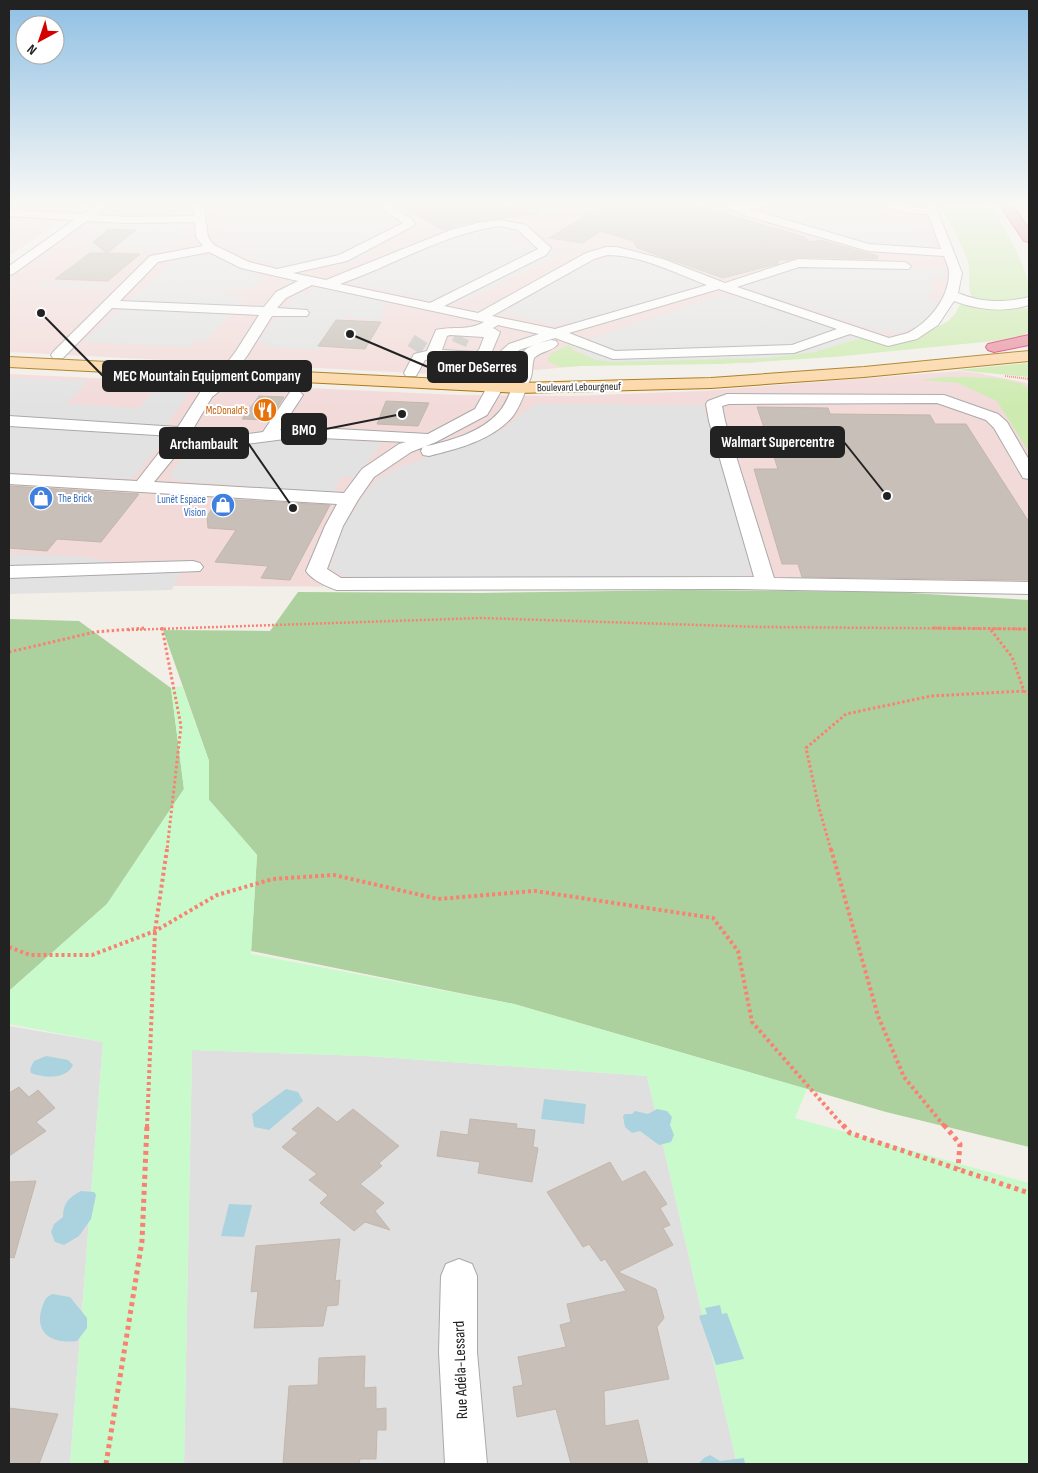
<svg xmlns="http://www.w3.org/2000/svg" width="1038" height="1473" font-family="'Sofia Sans Condensed',sans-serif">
	<rect width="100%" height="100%" fill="#f2efe9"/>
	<path fill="#e0dfdf" d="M9,1026L103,1042L70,1464H9Z
		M192,1050L367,1056L647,1076L737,1464H184Z"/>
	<path fill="#f2dad9" d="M9,202H88L9,256Z
		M107,202H929L956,273L944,307L912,336L802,358L750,363L601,364L525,371L522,376L452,375L9,352V271Z
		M960,371L978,373L1027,383L1029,387V590L9,585V374L459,395L571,396L702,391Z"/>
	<path fill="#cdebb0" d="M939,202H988C1002,225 1029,266 1029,293C1027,296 1024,299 1021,301C1011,305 979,303 972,296C967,291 971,270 968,262C961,241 948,221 939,202Z
		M961,302L997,310L1029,308V332L1020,337L1004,340L833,357L721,364L581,366L561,367L548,362V358L552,353L573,343L579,345L571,349L596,360L610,362L768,358L814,352L865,337L887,344L925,333L947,322L955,314Z
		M1029,363V377L957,370Z
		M943,377C962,377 1015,375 1029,389V452L997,401L958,383L921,380Z"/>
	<path fill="#add19e" d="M686,590L892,592L1029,600V1147L886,1112L514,1004L251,951L257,855L209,800V761L163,630L270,631L298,592L482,593Z
		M9,619L79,621L171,688L184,789L107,904L9,991Z"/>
	<path fill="#c8facc" d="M182,686L209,761V800L257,855L251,954L514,1004L807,1089L795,1118L1029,1183V1464H737L647,1076L367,1056L192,1050L184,1464H70L103,1042L9,1024V991L107,904L184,789L171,688Z"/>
	<path fill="#e2e2e2" d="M217,202H380L415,223L364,249L373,252L344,266L333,265L298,272L279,267L235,250L219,241V236L236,233L229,228H219Z
		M829,202L933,231L927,237L934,239L930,241L936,242L914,249H888L772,218L777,216L762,212L796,203L811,207Z
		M850,202H865L926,219L918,221Z
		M103,223L184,226L188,234L170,249L162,252L130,250L132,248L113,247L110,249H87L95,243L120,244L136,230L108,229L90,242L71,241L91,227Z
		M490,227L516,229L505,236L519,238L514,242L539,247L536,249L563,253L464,301L452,299L441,303L351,283L469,230L478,231Z
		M623,254L705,282L695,285L705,289L582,323L565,321L557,325L502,313L522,301L517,298L543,290L536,287L582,269L576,267Z
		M192,256L215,257L212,260L221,259L261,274L253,277H264L255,287H243L239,290L149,286L231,291L228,295L247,296L239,305H229L220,314L230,315L205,342L195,341L189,347L84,342L172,262L181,258L190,259Z
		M811,264L854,268L860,266L929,270L934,268L956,276L933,278L931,283L934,290L927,295L938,304L932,315L919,326L897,333L889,330L881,332L745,287L751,285L745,283Z
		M42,282L113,286L108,290L36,286Z
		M331,287L335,292L351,296L359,293L397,301L387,304L384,309L381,320L342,317L319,350L264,347L269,343L257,342L278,317H290L297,308L286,307L298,294H310L307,290Z
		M724,294L734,297L743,294L865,337L814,352L768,358L612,362L595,359L569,346Z
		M9,378L88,381L66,404L138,408L153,392L164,393L169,388L185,389L182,393L188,394L161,433L169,434L132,479L9,472Z
		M536,404L703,405L751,565V574L743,578H371L343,576L330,568L346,518L357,508L360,500L378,479L399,467L476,441L506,428L521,414Z
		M295,437L383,443L354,477H342L333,492L179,481L168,476L190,449L244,446L247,443H258L277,438L291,440Z
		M9,553L84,557L180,573L172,590L9,594Z"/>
	<path fill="#aad3df" d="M46,1056L68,1060L73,1065C66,1080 44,1078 31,1073L30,1069L34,1061Z
		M286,1089L298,1092L303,1101L269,1130L254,1127L252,1114Z
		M544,1099L586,1104L584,1124L541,1119Z
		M657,1109L667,1111L672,1117L670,1125L674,1135L671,1142L659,1145L640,1131L632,1133L625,1127L623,1116L625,1114H632L635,1111L648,1114Z
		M81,1191L94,1192L96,1195L91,1219L79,1236L64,1245L55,1242L51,1232L54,1224L63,1217C63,1203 69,1197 81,1191Z
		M229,1204L252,1205L244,1237L221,1236Z
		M52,1294L70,1297L87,1318V1328L77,1341C45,1345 31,1327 46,1298Z
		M720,1305L722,1314L727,1313L744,1359L716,1365L699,1316L707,1314L705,1308Z
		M710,1455L720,1461L744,1458L745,1464H698L704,1458Z"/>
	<path fill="#c7bfb8" stroke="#c4b6ab" d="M396,202H539L540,213L462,224L446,230L440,229Z
		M608,202H684L805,237L809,242L820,240L878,256L877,259L798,257L788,260H780L777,264L723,278L637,248L633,241L601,231L583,243L549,238Z
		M109,229L136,230L107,253L140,254L108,281L55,279L90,253H106L93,242Z
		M336,320L381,322L365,349L318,346Z
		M259,396L284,397L269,420L242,419Z
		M386,401L429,403L418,426L377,424Z
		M757,407L828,408L830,414L930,415L935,424H966L1029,522V580L802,577L798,564H782L754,469H778Z
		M9,486L139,494L101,542L57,539L47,551L9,548Z
		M219,499L330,505L290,580L261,578L268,566L215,562L236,530L208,528L207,516Z
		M19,1087L29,1097L38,1090L55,1108L36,1122L46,1131L9,1156V1093Z
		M318,1107L337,1122L353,1109L399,1146L379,1163L382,1166L360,1184L384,1203L375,1211L390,1230L365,1222L354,1231L320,1203L328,1195L309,1180L317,1174L282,1147L298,1133L292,1129Z
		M470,1119L517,1124L516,1128L535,1130L533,1147L538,1148L532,1182L478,1173L480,1162L437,1156L441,1131L468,1135Z
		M610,1162L622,1182L645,1171L667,1204L660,1208L670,1225L663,1228L673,1245L618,1272L656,1289L664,1318L657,1327L669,1379L604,1391L605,1426L638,1420L648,1464H571L556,1409L517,1417L513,1387L523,1385L518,1357L566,1347L560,1325L571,1322L567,1304L626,1291L605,1259L601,1261L589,1244L583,1247L547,1192Z
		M36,1181L14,1258L9,1257V1182Z
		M340,1239L335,1281L340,1280L338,1305L327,1306L323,1326L254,1328L258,1291L251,1292L256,1246Z
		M365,1356L364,1388L376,1387V1409L386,1408V1430H377L376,1459H360L359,1464H283L289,1386L318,1385L319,1358Z
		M9,1408L58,1414L39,1464H9Z"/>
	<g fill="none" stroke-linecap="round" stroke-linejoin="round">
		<path stroke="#c8c6c1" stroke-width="15" stroke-dasharray="15 8" stroke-linecap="butt" d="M459,344L462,337
			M414,350L421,339"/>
		<g stroke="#a9a9a9" stroke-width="2">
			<path id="minor" d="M100,202H112L96,215L127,217L194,216L193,202H203L208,237L214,245L249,262L277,269L339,255L403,223L372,202H384L412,219L415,224L413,226L347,261L293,273L326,280L448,231L477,223L500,220L526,225L551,248L546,255L444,306L478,313L586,253L606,247H617L663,259L725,283L798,259L905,262L911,266L909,269L799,267L737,287L889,338C895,336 902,335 908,333C929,322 948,299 949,275C950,269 946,262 944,256L868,251L747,216L716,202H730L737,205L755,202H784L779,205L749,209L869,244L941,249L928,214L908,213L871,204L870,202C889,201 907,207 926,207L924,202H934L962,273L958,293C982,303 1004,303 1029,297V305C1004,313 979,310 954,301L938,325L917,339L888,346L850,334L794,353L613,359L555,338L539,343L551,340L556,341L558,344C553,351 541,351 534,358C532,364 533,370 531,377C526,389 521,405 513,416C493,440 458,449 429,456L423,455L421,451L423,447C449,441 481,433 499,412C508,402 513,385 517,373C522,356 517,351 537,344L519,350L510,358L507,362L500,393L487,415L436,442L411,452L374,477L358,500L343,526L327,569L341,578L754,577L709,421L706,404L708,401L727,394L944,395L998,414L1007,422L1029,460V479L1023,478L994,428L986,420L937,403L729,404L722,406L725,421L774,578L1029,582V594L737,589L337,590C327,587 312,580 306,571L325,526L337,504L9,484V474L137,481L172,436L9,426V416L178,427L201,391L212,383L236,351L259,315L112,308L63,358H53L51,355L53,352L150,256L203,246L196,237L195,222L127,223L87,221L13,274L9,275V266L74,220L9,216V210L83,214ZM500,226L518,230L538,249L430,303L340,284C394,265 443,234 500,226ZM209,252L241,268L298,281L276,292L264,307L120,301L158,262ZM607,255C641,255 675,273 707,285L555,329L492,316L594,259ZM312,285L484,322C469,331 453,326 436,330L427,351L414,354L404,373L406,376H416L425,360C446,355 469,365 490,356L500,332L493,328L498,325L539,334L509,344L500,352L493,362L484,393L475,409L428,434L300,427L280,430L303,395L300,392H290L263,432L200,440L187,439L212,397L222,389L247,356L272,316H307L309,313L307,310L277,308L286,298ZM719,289L837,329L792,345L615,351L569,333ZM450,335L484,337L479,350L476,352L442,350L447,336ZM300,437L406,442L399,444L362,469L344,493L154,482L181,449L200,450Z
				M193,561L200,563L203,567L200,571L9,578V566Z
				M459,1259L472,1264L477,1276V1352L487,1464H445L439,1352L441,1276L446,1264Z"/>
		</g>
		<g stroke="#a06b00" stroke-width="2">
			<path id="major" d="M1029,351V361L864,377L711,388L518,393L9,367V357L518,383L711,378L864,367Z"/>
		</g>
		<g stroke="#dc2a67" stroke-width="2">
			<path id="highway" d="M998,202H1010L1029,229V242L1024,241Z
				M1029,335V345L994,352L988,350L986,347L988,344Z"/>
		</g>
		<path stroke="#fa8072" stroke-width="2" stroke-dasharray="1 1" stroke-linecap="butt" d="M1005,376L1029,379"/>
		<path stroke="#fa8072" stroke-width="2.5" stroke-dasharray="2 2" stroke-linecap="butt" d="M162,627V630
			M128,630L481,618L761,627L1029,629"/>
		<path stroke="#fa8072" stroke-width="3" stroke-dasharray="2.5 2.5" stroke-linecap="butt" d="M162,628L181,726L167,850
			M933,628L1029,629
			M991,630L1012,657L1024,691L1029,694
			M9,652L95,632L145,628
			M831,850L819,808L806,748L846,714L931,696L1024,691"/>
		<path stroke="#fa8072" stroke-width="4" stroke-dasharray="3 3" stroke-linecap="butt" d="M831,849L878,1016L904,1077L945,1127
			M9,947L30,955H92L155,931L217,895L273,879L334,875L438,899L535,891L713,918L738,951L752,1022L844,1127
			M147,1127L155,931L167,849"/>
		<path stroke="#fa8072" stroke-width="5" stroke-dasharray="4 4" stroke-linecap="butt" d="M843,1125L850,1133L1029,1193
			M944,1125L960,1144L958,1169
			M106,1464L142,1241L147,1125"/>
		<use href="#minor" fill="#fff" fill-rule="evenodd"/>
		<use href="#major" fill="#fcd6a4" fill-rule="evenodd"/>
		<use href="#highway" fill="#e892a2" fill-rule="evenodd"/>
	</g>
	<linearGradient id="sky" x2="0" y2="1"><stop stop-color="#8fc0e4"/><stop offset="0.5" stop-color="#f9f8f5"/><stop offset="1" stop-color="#f9f8f5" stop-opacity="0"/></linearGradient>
	<rect width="1038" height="408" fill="url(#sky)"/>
	<defs>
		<g id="restaurant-disc" transform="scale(1.25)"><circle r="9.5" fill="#e8710a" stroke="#fff"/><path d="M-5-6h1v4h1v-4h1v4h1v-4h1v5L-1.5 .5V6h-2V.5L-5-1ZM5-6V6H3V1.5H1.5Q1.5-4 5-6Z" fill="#fff"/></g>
		<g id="shop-disc" transform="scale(1.25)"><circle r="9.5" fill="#3f7fe0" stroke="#fff"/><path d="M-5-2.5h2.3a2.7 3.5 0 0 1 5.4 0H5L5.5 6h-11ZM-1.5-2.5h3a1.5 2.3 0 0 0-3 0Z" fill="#fff"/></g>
	</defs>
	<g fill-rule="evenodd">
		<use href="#restaurant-disc" x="265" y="410"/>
		<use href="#shop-disc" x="41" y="498"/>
		<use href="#shop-disc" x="223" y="505"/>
	</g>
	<g text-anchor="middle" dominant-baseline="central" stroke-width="4" stroke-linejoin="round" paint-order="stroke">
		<g font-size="11" fill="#222" stroke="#fff">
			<text transform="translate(579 387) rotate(-1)">Boulevard Lebourgneuf</text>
		</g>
		<g font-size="11" fill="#c56008" stroke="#fff" text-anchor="end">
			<text x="248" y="410">McDonald's</text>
		</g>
		<g font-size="11" fill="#366cbe" stroke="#fff" text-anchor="start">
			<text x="58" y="498">The Brick</text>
			<text x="206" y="499" text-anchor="end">Lunët Espace<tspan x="206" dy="13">Vision</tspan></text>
		</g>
		<g font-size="16" fill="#222" stroke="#fff">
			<text transform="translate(461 1370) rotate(-92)">Rue Adéla-Lessard</text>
		</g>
	</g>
	<path fill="none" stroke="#222" stroke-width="2" d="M350 334L428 367M41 313L103 376M402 414L326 429M887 496L844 442M293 508L248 443"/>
	<g fill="#222" stroke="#fff" stroke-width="2">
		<circle cx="350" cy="334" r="5"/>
		<circle cx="41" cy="313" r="5"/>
		<circle cx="402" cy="414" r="5"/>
		<circle cx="887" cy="496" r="5"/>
		<circle cx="293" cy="508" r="5"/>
	</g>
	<g fill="#222" stroke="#222" stroke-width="2">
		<rect x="428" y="352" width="99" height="30" rx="5"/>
		<rect x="103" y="361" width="208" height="30" rx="5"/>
		<rect x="282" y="414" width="44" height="30" rx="5"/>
		<rect x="711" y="427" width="133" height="30" rx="5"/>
		<rect x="160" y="428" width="88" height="30" rx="5"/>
	</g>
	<g font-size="15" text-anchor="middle" font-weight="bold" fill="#fff">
		<text x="477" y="372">Omer DeSerres</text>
		<text x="207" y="381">MEC Mountain Equipment Company</text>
		<text x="304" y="435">BMO</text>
		<text x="778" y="447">Walmart Supercentre</text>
		<text x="204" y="449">Archambault</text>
	</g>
	<rect width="1038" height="1473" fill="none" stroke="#222222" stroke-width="20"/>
	<g transform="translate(40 40) rotate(220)"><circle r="24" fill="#ffffff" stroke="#a7a7a7"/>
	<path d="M0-4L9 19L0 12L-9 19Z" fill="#d40000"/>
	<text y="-8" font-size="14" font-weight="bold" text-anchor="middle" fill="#222222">N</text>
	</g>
</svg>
